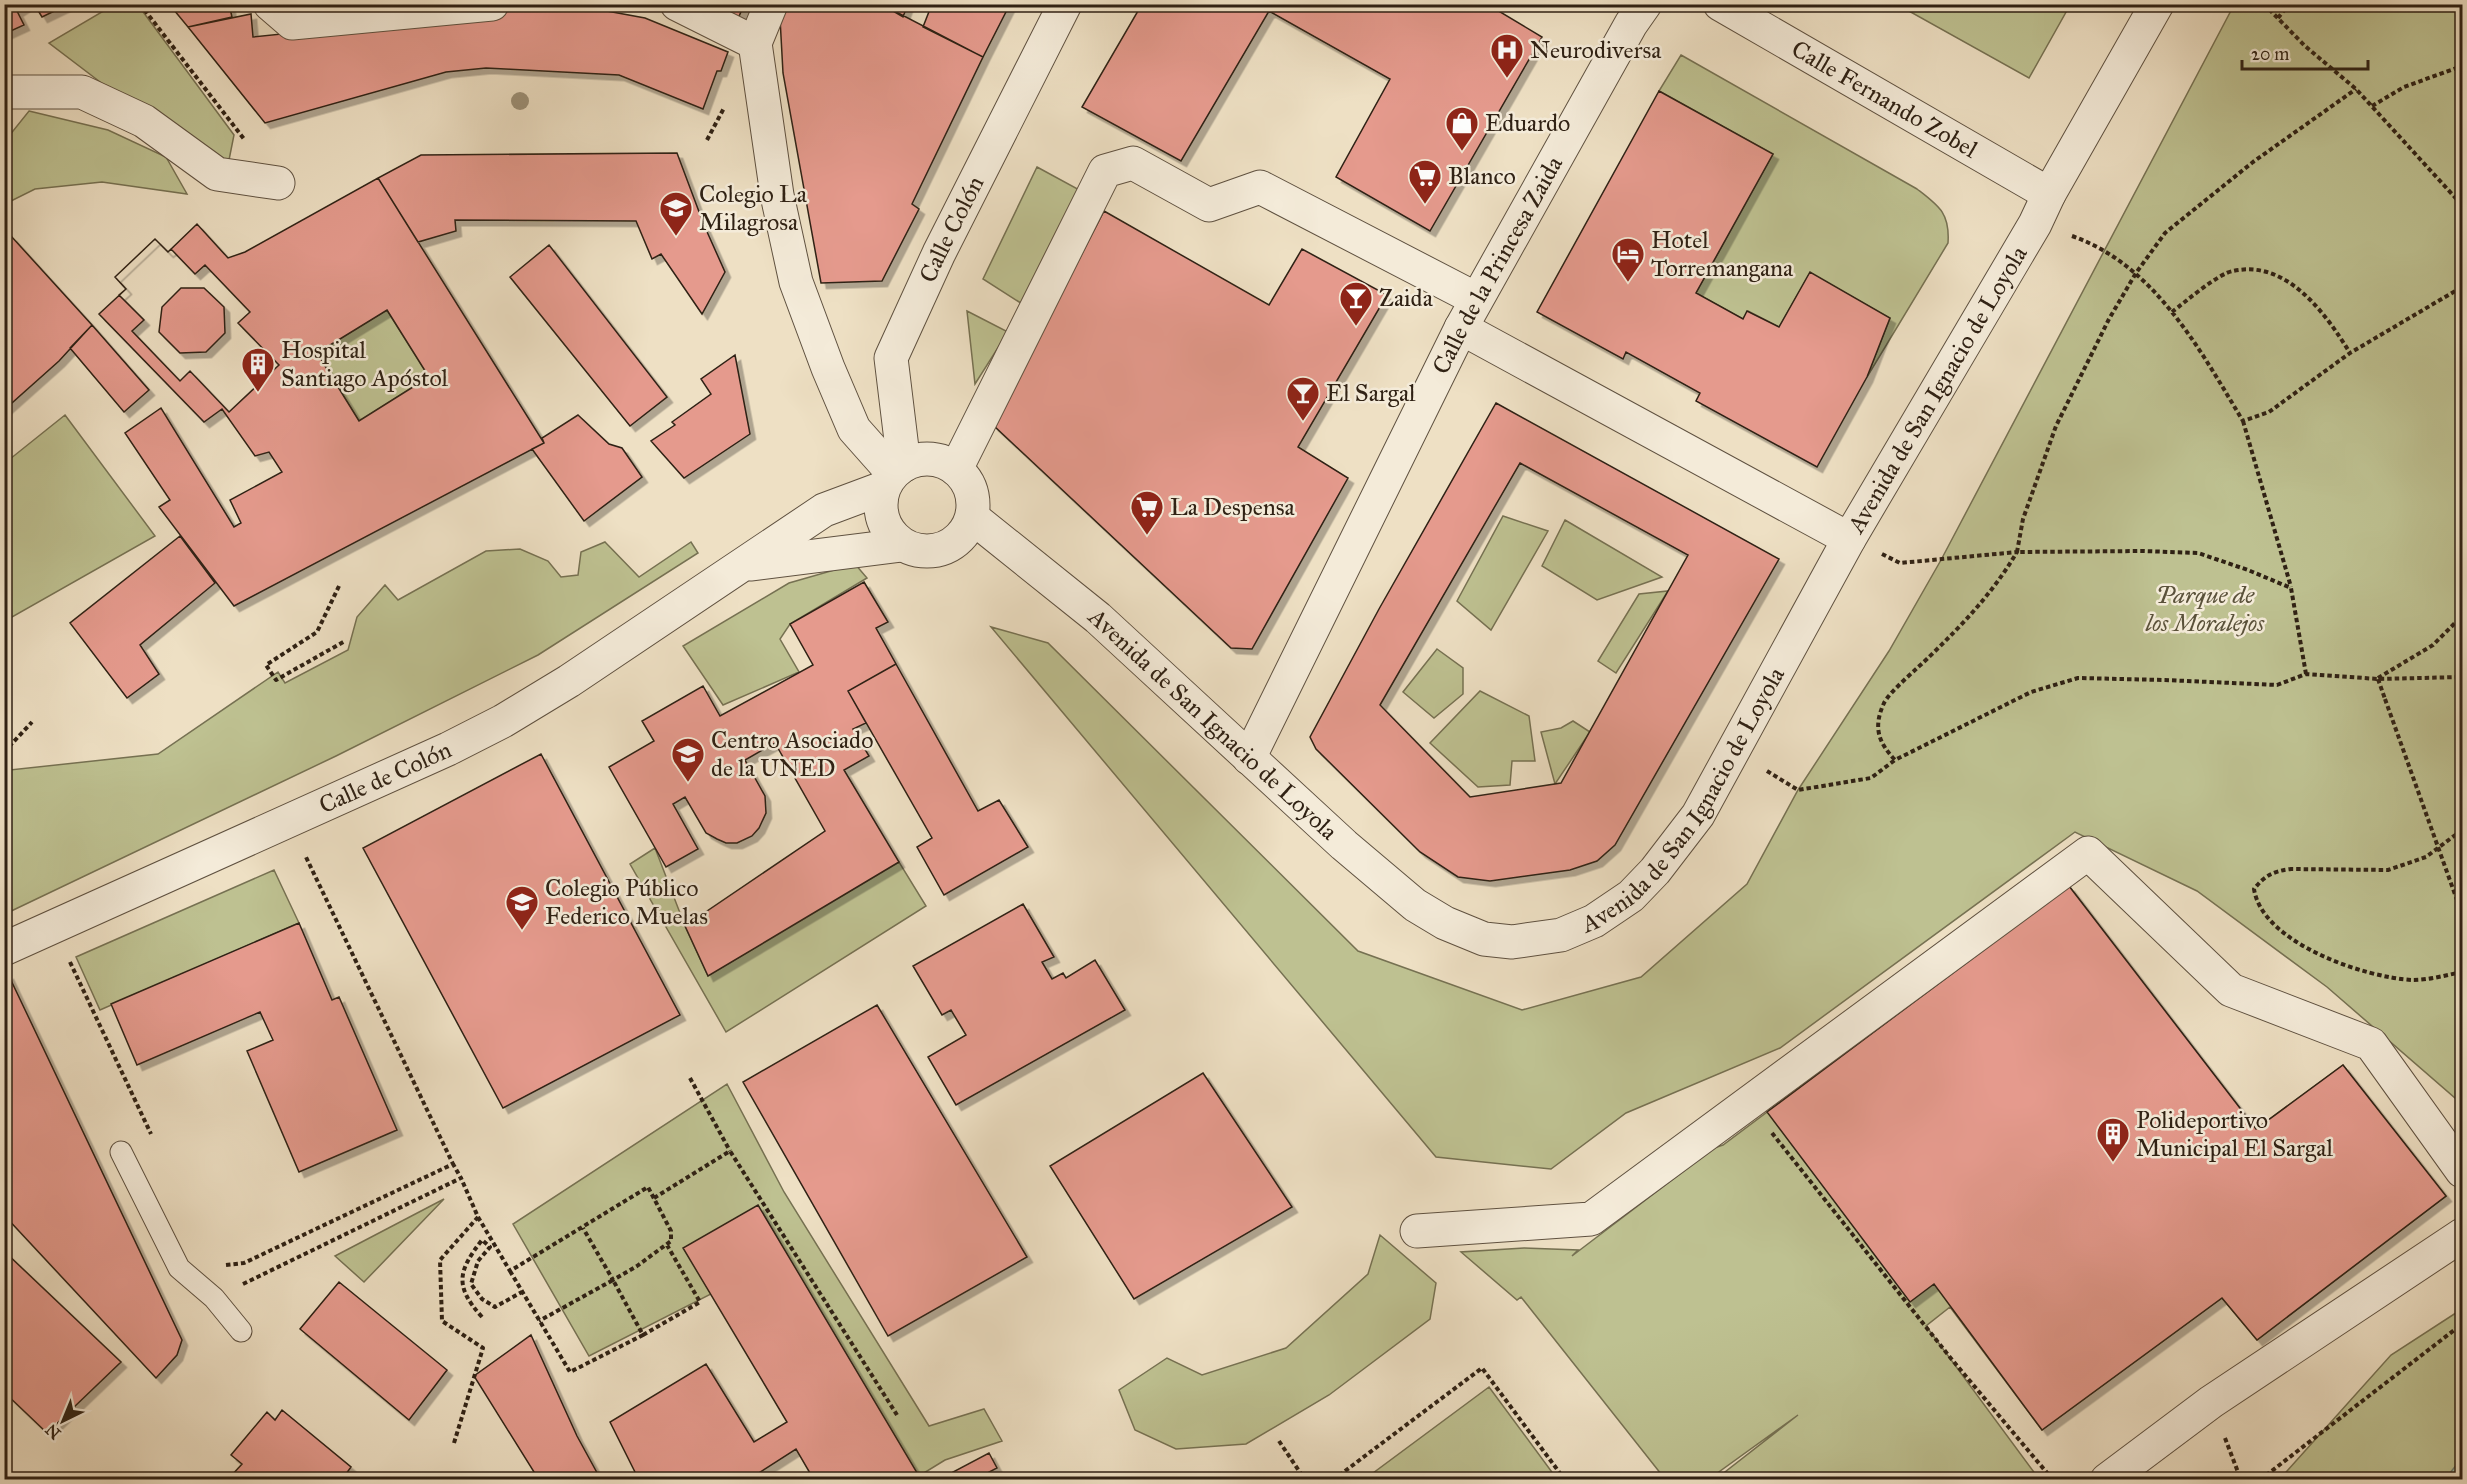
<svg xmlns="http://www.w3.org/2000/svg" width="2467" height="1484" font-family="'IM FELL Great Primer',serif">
	<defs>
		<filter id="shadow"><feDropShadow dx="5.5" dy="5.5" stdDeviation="0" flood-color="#0004"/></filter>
	</defs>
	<rect width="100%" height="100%" fill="#eee0c4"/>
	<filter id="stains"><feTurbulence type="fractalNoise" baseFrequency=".00333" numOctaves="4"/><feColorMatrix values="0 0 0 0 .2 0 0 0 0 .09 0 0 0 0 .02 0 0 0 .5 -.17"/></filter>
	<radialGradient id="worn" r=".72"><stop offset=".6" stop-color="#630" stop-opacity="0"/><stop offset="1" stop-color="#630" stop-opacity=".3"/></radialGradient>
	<path fill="#bec191" stroke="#767152" stroke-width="1.5" d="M105,5H138L234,135L228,165L108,88L49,43L107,9Z
		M1898,5H2070L2029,78Z
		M2234,5H2462V1104L2327,987L2197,891L2075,832L1780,1048L1626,1113L1551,1169L1436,1157L991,627L1048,643L1358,951L1522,1010L1641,977L1747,884L1798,790L1889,651L1941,560Z
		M1681,55L1917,189C1939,206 1950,213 1948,243L1867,377L1890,318L1810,273L1779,327L1748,311L1743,319L1696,293L1773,154L1659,91Z
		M29,111L108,130L166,157L187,194L102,182L35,189L5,204V141Z
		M1037,167L1085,193L1027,307L983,279Z
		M387,310L429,377L359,421L317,353Z
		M967,311L1008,332L975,384Z
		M65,415L155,536L5,621V463Z
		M1503,516L1548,531L1491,630L1457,601Z
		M1565,520L1662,577L1597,600L1542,566Z
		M605,542L639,577L691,542L698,553L538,655L336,756L5,914V759L10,770L158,754L278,672L285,683L348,650L357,617L385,585L398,600L486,551L520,549L548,561L561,577L578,575L581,552Z
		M855,564L867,578L790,624L780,639L799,672L723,705L683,646L789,583Z
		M1668,591L1616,673L1598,661L1639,594Z
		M1437,649L1463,668V694L1434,718L1403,692Z
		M1480,691L1529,716L1535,761H1512L1510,785L1478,787L1430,743Z
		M1573,721L1590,732L1555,784L1541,732L1561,728Z
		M655,848L685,926L708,976L899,862L926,906L726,1032L630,864Z
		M274,870L299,923L100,1010L76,957Z
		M2069,886L2256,1129L2343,1065L2446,1196L2257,1340L2222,1298L2042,1430L1950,1307L1926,1326L2039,1479H1716L1798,1415L1709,1479H1665L1521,1297L1517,1300L1461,1252L1524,1248L1578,1250L1572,1256L1714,1148L1723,1145Z
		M727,1084L784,1192L929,1426L984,1409L1002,1441L945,1460L919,1476L686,1247L711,1294L589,1356L513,1224Z
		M444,1199L364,1282L335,1256Z
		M1380,1235L1436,1283L1430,1319L1329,1395L1246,1444L1176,1449L1135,1430L1119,1390L1167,1358L1202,1375L1286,1348L1368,1274Z
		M2462,1309V1479L2279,1480L2391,1355Z
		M1489,1387L1557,1479H1365Z"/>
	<path fill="#9bbeae" stroke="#707f70" stroke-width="1.5" d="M2462,1458V1479H2445Z"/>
	<path fill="#e59a8d" stroke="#2f2114" stroke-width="1.5" fill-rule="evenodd" filter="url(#shadow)" d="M4,4H28L17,11L24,25L4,34Z
		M34,4H69L42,17Z
		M169,4H229L232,17L188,27Z
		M542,4L585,7L645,18L728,52L721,71H717L703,109L619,75L486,68L446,72L265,123L188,27L251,14L253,37L524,9Z
		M706,4H744L736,24Z
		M786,4H881L983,57L912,204L919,209L882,281L821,283L783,73L780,18Z
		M881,4H908L903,17Z
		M932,4H1010L983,57L923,27Z
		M1142,4H1487L1542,37L1430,231L1336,177L1390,79L1269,11L1181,161L1082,107Z
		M1659,91L1773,154L1696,293L1743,319L1747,311L1779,327L1810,272L1890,318L1867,377L1817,467L1696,401L1700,393L1626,352L1623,359L1537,312Z
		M677,153L704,225L725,272L702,314L661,254L652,259L636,221L455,220L456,231L418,242L378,178L421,155Z
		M378,178L544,443L234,606L159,507L170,500L125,433L161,408L234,527L241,523L230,500L282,472L269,452L255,456L222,409L204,422L99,314L126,289L115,277L155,239L168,252L197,224L228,258L245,252ZM387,310L429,377L359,421L317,353Z
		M1104,211L1269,305L1302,249L1387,295L1298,447L1348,478L1252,649L1231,648L993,425Z
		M11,236L92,325L59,361L4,410V241Z
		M155,239L168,252L171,249L195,274L205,265L250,312L238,323L279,365L229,412L190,371L180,381L132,331L144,320L119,295L126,289L115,277Z
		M549,245L667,397L630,426L510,277Z
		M181,288H204L224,307L225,333L206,352L180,353L159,332L162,307Z
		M92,325L149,390L124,412L70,348Z
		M735,355L750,434L684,478L651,441L675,425L672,422L711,394L701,379Z
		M1496,403L1779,559L1615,845L1597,861L1570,870L1490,881L1458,877L1420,852L1316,749L1310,737L1379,609ZM1520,463L1688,555L1561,783L1470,797L1380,705Z
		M578,415L609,444L622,448L642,477L584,521L532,449L544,443L542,438Z
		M180,536L215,583L140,645L159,674L127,698L70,623Z
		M864,582L888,622L876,628L896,664L848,691L866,723L853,729L869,756L844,770L899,862L708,976L685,926L825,831L775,743L745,760L765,796L766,813L759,828L752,836L737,843H726L717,839L706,833L685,797L673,804L698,849L666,867L609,767L654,741L642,721L703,686L720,716L813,665L790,624Z
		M896,664L978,811L999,800L1028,847L944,895L917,847L932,838L848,691Z
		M541,754L680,1015L503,1108L363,848Z
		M2069,886L2256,1129L2343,1065L2446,1196L2257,1340L2222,1298L2042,1430L1934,1284L1910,1302L1767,1112Z
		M1023,904L1054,957L1042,962L1052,979L1063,973L1066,978L1095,960L1125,1010L956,1105L928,1057L966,1035L951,1010L942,1015L913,966Z
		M299,923L332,1000L339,997L397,1130L299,1172L247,1051L273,1040L260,1012L137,1065L111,1004Z
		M8,974L182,1340L177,1355L156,1378L4,1215V976Z
		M877,1005L1027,1257L888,1336L743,1082Z
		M1203,1073L1292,1207L1134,1299L1050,1166Z
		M758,1205L919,1476L921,1480H814L796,1449L748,1480H639L610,1422L706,1364L754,1442L787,1422L683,1248Z
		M4,1251L121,1362L47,1433L4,1392Z
		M339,1282L447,1370L409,1420L300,1329Z
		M531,1335L577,1436L601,1480H539L474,1376Z
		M282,1410L351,1467L346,1474L353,1480H235L231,1476L242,1464L231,1455L267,1412L275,1420Z
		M989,1453L997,1468L974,1480H957L953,1472Z"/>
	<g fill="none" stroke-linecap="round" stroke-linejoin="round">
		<g stroke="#5f5140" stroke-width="23">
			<path id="lane" d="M121,1152L179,1268L214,1298L241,1331"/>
		</g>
		<g stroke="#5f5140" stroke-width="35">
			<g id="street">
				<path d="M270,4L292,23L492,4"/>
				<path d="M677,4L755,43"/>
				<path d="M771,4L755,43L777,195L796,282L828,368L854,429L893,473"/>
				<path id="s1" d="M1720,4L2049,194"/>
				<path d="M4,92H82L144,121L217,174L278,183"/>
				<path d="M1461,328L1849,539"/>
				<circle cx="927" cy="505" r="46"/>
				<path id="s2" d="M904,465L891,358L939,253L1065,4"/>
				<path d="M956,469L1105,171L1133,163L1209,205L1260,187L1476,299"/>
				<path id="s3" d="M972,517L1098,618L1344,845L1415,905L1445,923L1484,939L1512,942L1561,935L1594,921L1631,896L1655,871L1698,815L1849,539L2035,224L2049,194L2157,4"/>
				<path d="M752,564L902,545"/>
				<path id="s4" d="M1249,758L1461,328L1631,24L1645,4"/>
				<path id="s5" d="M4,949L448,749L503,721L569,681L824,510L883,488"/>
				<path d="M1417,1231L1591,1219L2088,853L2231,990L2371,1044L2462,1171"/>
				<path d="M2107,1480L2211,1402L2462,1235"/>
			</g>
		</g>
		<path stroke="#2f2114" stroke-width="4" stroke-dasharray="4.5 3" stroke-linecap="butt" d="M140,4L244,139
			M2264,4L2305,46L2356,89L2462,205
			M2278,18L2289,4
			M2372,106L2404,87L2462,66
			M707,140L724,108
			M2072,236C2155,265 2200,350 2243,421L2269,412L2350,353L2462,287
			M2172,312C2185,302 2219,273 2233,271C2287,259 2326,314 2350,353
			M2243,421L2291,587
			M1882,554L1900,563L2017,552C1992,594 1964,623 1929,657C1919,667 1890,691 1884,703C1873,727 1878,742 1895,760L2031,692L2078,678L2165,680L2277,685L2306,674L2378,679L2462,677
			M339,586L317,632L266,665L276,680L345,641
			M2306,674L2291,588L2248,570L2198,553L2143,551L2017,552L2023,519L2056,426L2109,319L2136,273L2165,233L2253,162L2356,89
			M2378,678L2433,645L2462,616
			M2378,679L2385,699
			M4,752L32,722
			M1767,771L1798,790L1871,778L1895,760
			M2462,830L2426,857L2388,870L2291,869C2274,871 2265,875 2254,889C2262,943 2365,978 2413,980C2429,980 2447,975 2462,972
			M70,962L151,1134
			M690,1078L730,1151
			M1772,1133L1949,1356L2053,1480
			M654,1198L730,1151L897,1415
			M478,1217L510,1271L648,1187L671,1231V1241L637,1266L613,1280L583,1228
			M226,1265L244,1263L453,1164L305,855
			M510,1271L570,1372L643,1335L613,1280L539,1321
			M243,1284L461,1178L453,1164
			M482,1317C454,1286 458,1271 482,1240L490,1247L478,1261L471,1284L482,1299L495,1307L522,1292
			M643,1335L700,1302L667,1245
			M2225,1438L2241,1480
			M1279,1441L1305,1480
			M454,1443L483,1348L442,1321L440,1260L478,1217L461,1178
			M1333,1480L1482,1368L1565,1480
			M2260,1480L2462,1324"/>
		<use href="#lane" stroke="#f4ebd9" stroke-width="21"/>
		<use href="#street" stroke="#f4ebd9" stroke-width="33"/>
		<path stroke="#2f2114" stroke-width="4" stroke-dasharray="4.5 3" stroke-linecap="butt" d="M2385,699L2462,914"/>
	</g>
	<circle fill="#9d9178" cx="520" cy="101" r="9"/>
	<defs>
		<g id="hospital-pin" transform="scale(1.725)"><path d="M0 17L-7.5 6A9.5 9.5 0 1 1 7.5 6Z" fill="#8f2418" stroke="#f4ebd9"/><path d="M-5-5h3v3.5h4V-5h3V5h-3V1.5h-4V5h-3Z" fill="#fff"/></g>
		<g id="shop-pin" transform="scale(1.725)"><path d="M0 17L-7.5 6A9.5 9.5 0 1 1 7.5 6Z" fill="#8f2418" stroke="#f4ebd9"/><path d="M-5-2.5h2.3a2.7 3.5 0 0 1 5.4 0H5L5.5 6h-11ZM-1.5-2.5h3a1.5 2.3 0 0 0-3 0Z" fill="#fff"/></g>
		<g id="supermarket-pin" transform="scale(1.725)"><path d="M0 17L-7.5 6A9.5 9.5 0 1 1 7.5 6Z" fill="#8f2418" stroke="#f4ebd9"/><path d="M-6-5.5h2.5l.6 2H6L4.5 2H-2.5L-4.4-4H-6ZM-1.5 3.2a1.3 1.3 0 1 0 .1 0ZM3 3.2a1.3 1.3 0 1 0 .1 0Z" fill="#fff"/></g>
		<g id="school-pin" transform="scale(1.725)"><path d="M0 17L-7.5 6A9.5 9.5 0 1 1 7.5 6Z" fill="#8f2418" stroke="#f4ebd9"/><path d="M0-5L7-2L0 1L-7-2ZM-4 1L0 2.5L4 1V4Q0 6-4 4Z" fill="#fff"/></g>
		<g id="hotel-pin" transform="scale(1.725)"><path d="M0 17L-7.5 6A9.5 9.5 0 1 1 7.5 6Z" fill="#8f2418" stroke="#f4ebd9"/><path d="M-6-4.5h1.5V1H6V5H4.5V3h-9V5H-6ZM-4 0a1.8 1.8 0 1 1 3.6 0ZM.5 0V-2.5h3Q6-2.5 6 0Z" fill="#fff"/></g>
		<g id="bar-pin" transform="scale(1.725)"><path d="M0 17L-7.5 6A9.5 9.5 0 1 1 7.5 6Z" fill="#8f2418" stroke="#f4ebd9"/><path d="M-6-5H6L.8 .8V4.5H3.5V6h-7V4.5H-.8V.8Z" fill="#fff"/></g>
		<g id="building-pin" transform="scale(1.725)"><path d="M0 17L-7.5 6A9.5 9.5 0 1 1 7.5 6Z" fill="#8f2418" stroke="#f4ebd9"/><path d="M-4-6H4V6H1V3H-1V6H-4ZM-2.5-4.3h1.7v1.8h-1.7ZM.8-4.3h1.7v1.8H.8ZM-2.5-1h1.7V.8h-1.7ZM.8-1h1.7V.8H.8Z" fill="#fff"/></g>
		<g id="university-pin" transform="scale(1.725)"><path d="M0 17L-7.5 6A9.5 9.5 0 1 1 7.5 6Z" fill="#8f2418" stroke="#f4ebd9"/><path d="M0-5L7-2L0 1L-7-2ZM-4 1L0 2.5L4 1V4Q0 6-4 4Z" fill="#fff"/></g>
	</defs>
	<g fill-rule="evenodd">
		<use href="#hospital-pin" x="1507" y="50"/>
		<use href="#shop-pin" x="1462" y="123"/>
		<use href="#supermarket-pin" x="1425" y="176"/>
		<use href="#school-pin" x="676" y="208"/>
		<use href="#hotel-pin" x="1628" y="254"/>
		<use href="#bar-pin" x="1356" y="298"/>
		<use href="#building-pin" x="258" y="364"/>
		<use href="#bar-pin" x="1303" y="393"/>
		<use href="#supermarket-pin" x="1147" y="507"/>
		<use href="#university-pin" x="688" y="754"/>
		<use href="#school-pin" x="522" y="902"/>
		<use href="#building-pin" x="2113" y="1134"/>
	</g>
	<g text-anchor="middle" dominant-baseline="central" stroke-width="5" stroke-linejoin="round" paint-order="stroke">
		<g font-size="24" fill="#2f2114" stroke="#f4ebd9" text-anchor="start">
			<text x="1530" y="50">Neurodiversa</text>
			<text x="1485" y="123">Eduardo</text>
			<text x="1448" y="176">Blanco</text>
			<text x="699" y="194">Colegio La<tspan x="699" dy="28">Milagrosa</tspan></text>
			<text x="1651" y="240">Hotel<tspan x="1651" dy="28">Torremangana</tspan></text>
			<text x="1379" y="298">Zaida</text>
			<text x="281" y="350">Hospital<tspan x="281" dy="28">Santiago Apóstol</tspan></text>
			<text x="1326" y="393">El Sargal</text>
			<text x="1170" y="507">La Despensa</text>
			<text x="711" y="740">Centro Asociado<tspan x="711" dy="28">de la UNED</tspan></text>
			<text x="545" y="888">Colegio Público<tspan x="545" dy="28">Federico Muelas</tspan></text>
			<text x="2136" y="1120">Polideportivo<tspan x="2136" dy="28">Municipal El Sargal</tspan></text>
		</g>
		<g font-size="24" fill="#2f2114" stroke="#f4ebd9">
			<text stroke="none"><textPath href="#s1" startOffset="190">Calle Fernando Zobel</textPath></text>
			<text stroke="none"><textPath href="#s2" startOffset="250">Calle Colón</textPath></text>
			<text stroke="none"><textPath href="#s4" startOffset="552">Calle de la Princesa Zaida</textPath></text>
			<text stroke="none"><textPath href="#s3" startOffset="1418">Avenida de San Ignacio de Loyola</textPath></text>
			<text stroke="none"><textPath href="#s3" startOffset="318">Avenida de San Ignacio de Loyola</textPath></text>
			<text stroke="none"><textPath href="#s5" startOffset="418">Calle de Colón</textPath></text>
			<text stroke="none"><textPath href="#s3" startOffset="932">Avenida de San Ignacio de Loyola</textPath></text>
		</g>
		<g font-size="24" font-style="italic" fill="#5a513a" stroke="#f4ebd9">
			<text x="2205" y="595">Parque de<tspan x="2205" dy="28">los Moralejos</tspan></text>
		</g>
	</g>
	<rect width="2467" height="1484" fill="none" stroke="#eee0c4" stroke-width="24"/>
	<rect x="6" y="6" width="2455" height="1472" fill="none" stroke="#2f2114" stroke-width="3"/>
	<rect x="12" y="12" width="2443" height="1460" fill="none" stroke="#2f2114" stroke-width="1.5"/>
	<g transform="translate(63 1421) rotate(223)" stroke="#f4ebd9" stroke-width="4.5" paint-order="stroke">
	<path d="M0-4.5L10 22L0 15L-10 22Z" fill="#2f2114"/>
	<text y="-9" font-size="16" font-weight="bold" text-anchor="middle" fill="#2f2114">N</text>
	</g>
	<path d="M2242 60v9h126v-9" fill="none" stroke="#2f2114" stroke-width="3"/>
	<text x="2251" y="60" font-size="18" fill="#2f2114" stroke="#f4ebd9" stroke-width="4.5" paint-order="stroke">20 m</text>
	<rect width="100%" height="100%" filter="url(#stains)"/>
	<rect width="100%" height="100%" fill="url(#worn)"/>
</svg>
